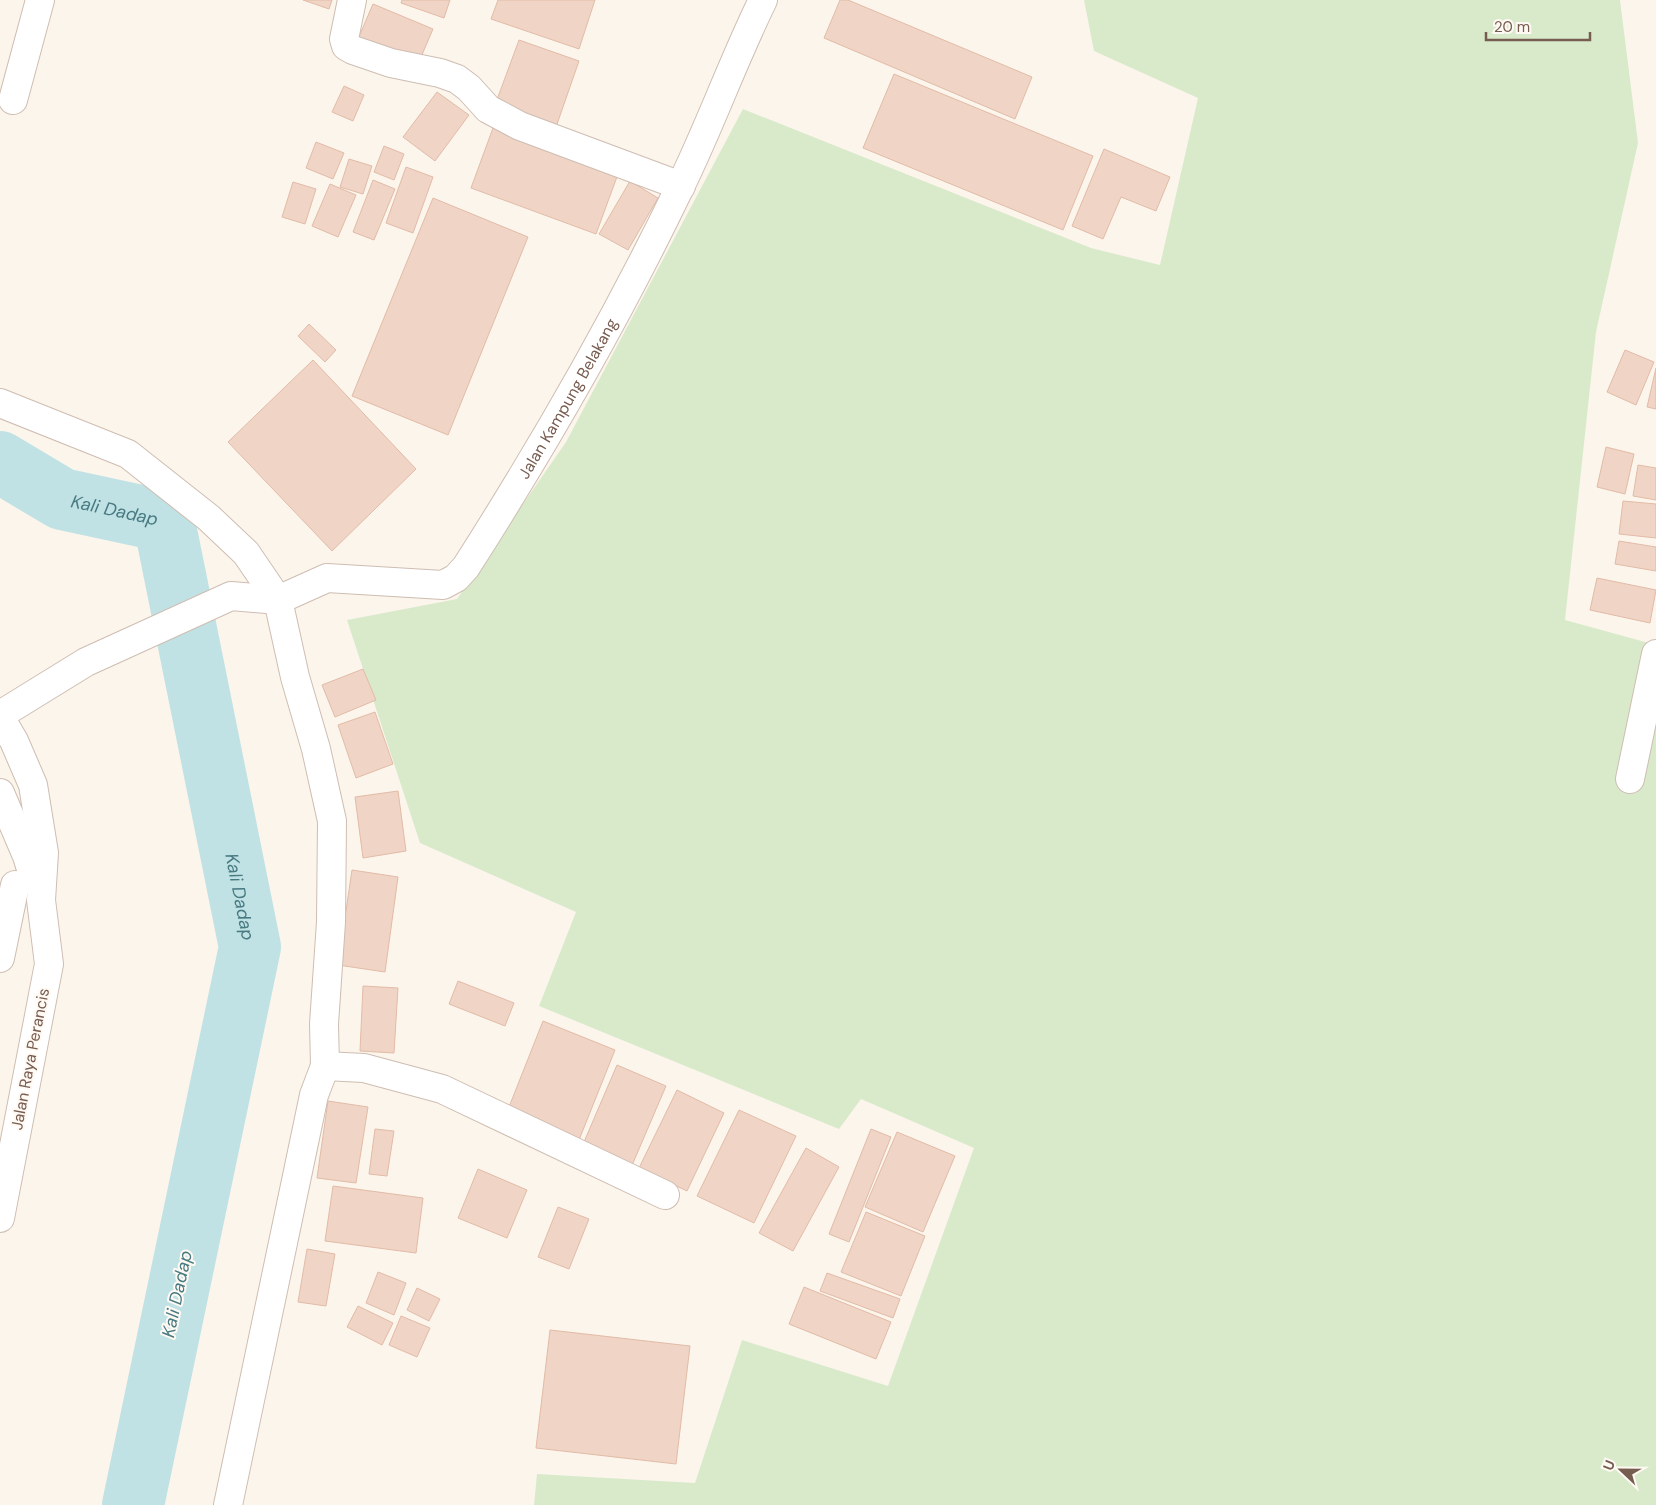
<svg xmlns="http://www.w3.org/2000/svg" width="1656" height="1505" font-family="'DM Sans',sans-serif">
	<rect width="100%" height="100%" fill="#fcf5ec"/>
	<path fill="#d9eacb" d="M1084,0H1620L1638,143L1596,332L1565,620L1656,645V1505H534L537,1474L695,1483L742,1340L888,1386L974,1148L861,1099L839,1129L539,1006L576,912L420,843L347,620L457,599L566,442L743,109L1091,248L1160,265L1198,98L1094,51Z"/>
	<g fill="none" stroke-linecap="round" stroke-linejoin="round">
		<path stroke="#c1e2e5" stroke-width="62" id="s1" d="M0,462L62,499L164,521L250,947L133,1505"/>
	</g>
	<path fill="#f0d4c5" stroke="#e2bba7" d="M303,0H332L329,9Z
		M402,0H450L444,18L401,3Z
		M498,0H595L579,49L491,19Z
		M840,0H848L1032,77L1015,119L824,38Z
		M373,4L433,29L418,64L358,39Z
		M519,40L579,61L556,127L495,105Z
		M894,74L1093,156L1063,230L863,148Z
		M344,86L364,95L353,121L332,112Z
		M437,92L469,115L435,161L403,137Z
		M493,128L618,174L596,234L471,188Z
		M316,142L344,153L333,179L306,168Z
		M384,146L404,154L394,180L374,172Z
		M1104,149L1170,177L1156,211L1121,197L1103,239L1072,226Z
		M349,159L372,166L363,194L340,187Z
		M406,167L433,177L413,233L386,223Z
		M373,180L395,189L374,240L353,232Z
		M630,181L658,198L628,250L599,234Z
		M293,182L316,189L305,224L282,217Z
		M330,184L356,195L338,237L312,226Z
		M433,198L528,237L448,435L352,396Z
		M309,324L336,350L325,362L298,336Z
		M1625,350L1654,362L1636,405L1607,392Z
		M313,360L416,469L332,551L228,442Z
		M1656,368V409L1647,407Z
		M1606,447L1634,454L1625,494L1597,487Z
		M1638,465L1656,468V500L1633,496Z
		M1623,501L1656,504V538L1619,534Z
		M1619,541L1656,547V571L1615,564Z
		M1597,578L1656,590L1650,623L1590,610Z
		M363,669L376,700L335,717L322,685Z
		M375,712L393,764L356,778L338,725Z
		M398,791L406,851L363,858L355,797Z
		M352,870L398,877L385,972L338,965Z
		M458,981L514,1003L505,1026L449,1004Z
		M363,986L398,988L394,1053L360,1051Z
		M543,1021L615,1050L579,1140L507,1112Z
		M617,1065L666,1086L630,1170L581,1149Z
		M677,1090L724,1113L687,1191L639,1168Z
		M328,1101L368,1107L356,1183L317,1178Z
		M739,1110L796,1136L754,1223L697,1196Z
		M375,1129L394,1131L387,1176L369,1174Z
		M871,1129L891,1137L849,1242L829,1234Z
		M897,1132L955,1156L923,1232L865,1207Z
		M806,1148L839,1167L793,1251L759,1233Z
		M478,1169L527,1190L507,1238L458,1218Z
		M333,1186L423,1198L416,1253L325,1241Z
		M558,1207L589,1219L569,1269L538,1257Z
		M866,1212L925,1236L901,1296L841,1272Z
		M307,1249L335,1254L326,1306L298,1302Z
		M378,1272L406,1283L394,1315L366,1303Z
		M827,1273L900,1299L893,1318L820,1291Z
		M804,1287L891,1322L876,1359L789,1324Z
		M417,1288L440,1299L429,1321L407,1310Z
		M358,1306L393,1323L382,1345L347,1327Z
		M401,1316L430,1328L417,1357L389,1345Z
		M550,1330L690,1346L676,1464L536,1448Z"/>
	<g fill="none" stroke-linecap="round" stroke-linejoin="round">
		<g stroke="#cebdb2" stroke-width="30">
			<g id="minor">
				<path d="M352,0L344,39L346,46L353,50L391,63L440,73L457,79L469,88L488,109L520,126L681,186"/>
				<path d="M13,100L40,0"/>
				<path d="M0,403L128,454L209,518L246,553L278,600L295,677L316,749L332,821L331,922L324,1024L325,1066L364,1068L442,1089L665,1195"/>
				<path id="s2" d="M0,715L86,662L231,596L278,600L327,578L443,585L456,578L466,567C544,445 617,318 680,187C710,126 733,61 763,0"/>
				<path d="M0,717L14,741L33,785L44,853L41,900L49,964L0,1218"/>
				<path d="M1630,779L1656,654"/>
				<path d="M0,793L27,856L35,882"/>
				<path d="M0,958L15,885"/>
				<path d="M228,1505L314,1095L325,1066"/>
			</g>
		</g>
		<use href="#minor" stroke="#fff" stroke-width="28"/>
	</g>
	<g text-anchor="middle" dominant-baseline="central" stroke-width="4" stroke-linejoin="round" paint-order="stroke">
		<g font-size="16" fill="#775c50" stroke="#fef9f3">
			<text stroke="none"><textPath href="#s2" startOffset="704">Jalan Kampung Belakang</textPath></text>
			<text transform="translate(30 1059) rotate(-79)">Jalan Raya Perancis</text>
		</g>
		<g font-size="18" font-style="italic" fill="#477a81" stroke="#fef9f3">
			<text stroke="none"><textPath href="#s1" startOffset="126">Kali Dadap</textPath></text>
			<text stroke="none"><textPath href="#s1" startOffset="560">Kali Dadap</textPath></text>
			<text transform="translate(177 1294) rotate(-78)">Kali Dadap</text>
		</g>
	</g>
	<g transform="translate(1621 1470) rotate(292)" stroke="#fef9f3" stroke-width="4" paint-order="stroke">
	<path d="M0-4L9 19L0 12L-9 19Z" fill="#775c50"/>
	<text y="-8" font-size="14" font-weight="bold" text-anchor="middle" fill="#775c50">U</text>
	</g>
	<path d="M1486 32v8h104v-8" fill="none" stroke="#775c50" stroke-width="2.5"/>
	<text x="1494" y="32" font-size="15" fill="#775c50" stroke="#fef9f3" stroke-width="4" paint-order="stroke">20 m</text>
</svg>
